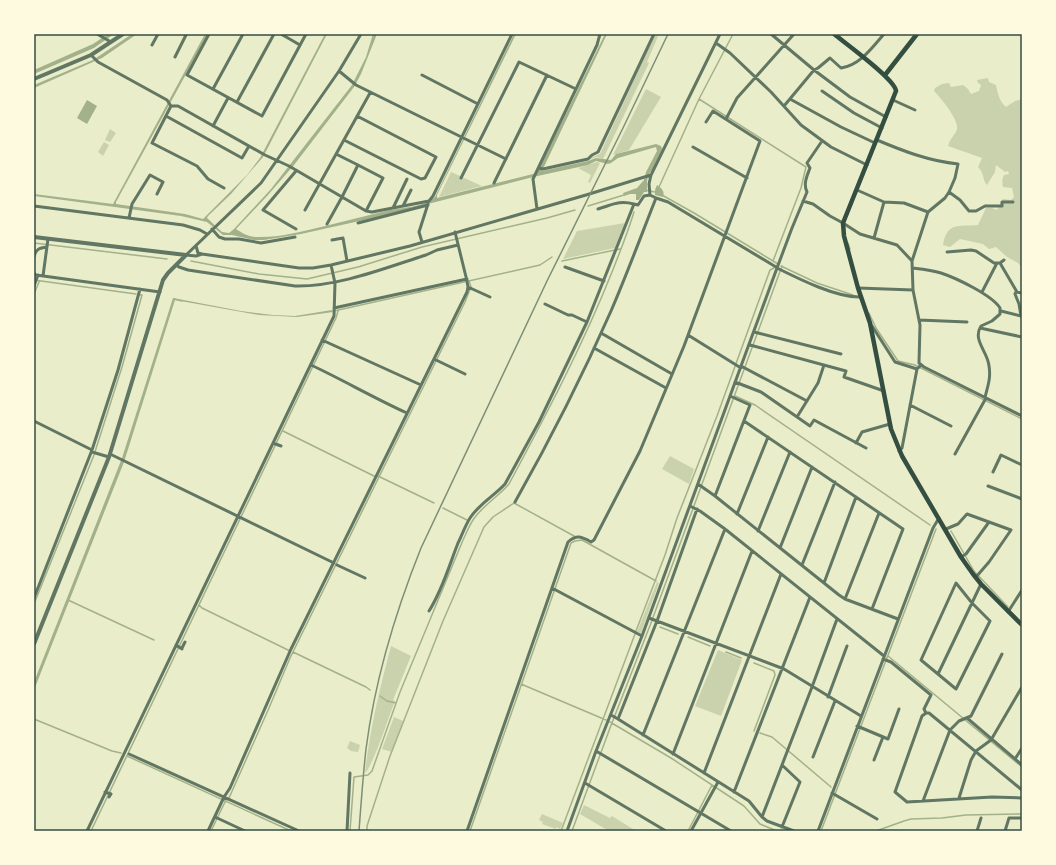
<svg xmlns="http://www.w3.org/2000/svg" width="1056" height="865" font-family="Signika,sans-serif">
	<rect width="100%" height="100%" fill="#e9edc9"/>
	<path fill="#cad2ad" d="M655,34H659L647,62L649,63L603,159L596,157L589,160L592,157L600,154Z
		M988,78L989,82L996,85C998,94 999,101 1006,107L1015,101L1022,99V269L1018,263L1007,257L996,247L989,249L983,244L960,239L950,247L943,245C947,221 959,227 978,225L986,208H992L997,210L1003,199L1011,200L1014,197L1012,188L1003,187C1002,183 1002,179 1004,175L1009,174L1008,171L1005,172L996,165L995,172L987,185C982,180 985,174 978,167L982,158L948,146C950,138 956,134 957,129C959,120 941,98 934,91L935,88L942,84L949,83L951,87L963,85L968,89L971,94L979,91L981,85L978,83L977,80Z
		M646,89L661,97L629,150L613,155Z
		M110,129L116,133L110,142L105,140Z
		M104,142L109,145L103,156L98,152Z
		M597,162L600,163L590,183L588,182L591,175L578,168Z
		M451,172L482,186L439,197Z
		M625,223L615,248L563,259L577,231Z
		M670,456L694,469L689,484L662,469Z
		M657,582L659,583L641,633L637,632Z
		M391,646L411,656L393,700L395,701C386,724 379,749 367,771L365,772C370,729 380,687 391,646Z
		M718,650L742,660L721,716L695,706Z
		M394,717L403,721L392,752L382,749Z
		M350,741L360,745L358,752L351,751L347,748Z
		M584,805L610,818L612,816L636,831H609L580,814Z
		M542,814L563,823L560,829L556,827V829L542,824L543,822L539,820Z"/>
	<path fill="#a3b18a" d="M108,34H114L94,48L34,74V70L93,44Z
		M132,34H137L102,58L34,88V85L93,60Z
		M205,34H208L116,202V204L185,214L203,219L247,175L260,158L325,34H327L263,157L231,194L208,216L207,218L222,232L229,233L234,229L271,189L352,85L366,57L373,34H377L361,74L354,87L294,165L268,195L236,229C242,233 247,236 255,237C277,238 300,232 321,227C343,222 364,216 386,211C402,207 422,208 435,197L514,34H516L437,195V198L537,173L605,34H607L542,171L588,161L596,158L611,160L616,154L656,144L661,146L662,149L652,170C646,176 647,184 647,192H644L639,200H636V194H630L624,196L623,193L637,188L644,180L646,172L657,151L656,147L618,158L611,163L608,164L596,161L588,165L533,177L373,218L301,234L264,240H254L232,235H223L207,222L181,216L34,196V194L113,204Z
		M87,100L97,106L87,124L77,118Z
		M657,185C662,188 665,192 663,197L655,195V190Z
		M173,298L241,311L273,315L295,316L332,310L333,312L297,317L259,315L175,300L124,462L34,690V682L122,458Z"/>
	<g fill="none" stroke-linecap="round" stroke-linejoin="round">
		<path stroke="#a3b18a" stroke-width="1.5" d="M699,99L806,167L801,188L773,261
			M659,187L699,99L733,34
			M645,190L655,192
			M662,195L694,213L778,264
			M588,206L624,195
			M34,243L167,259
			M848,243L850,249
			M191,261L259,274L307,279L358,267L422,247L547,218L575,210
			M562,261L620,249
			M781,266L817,283L853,295
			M34,280L136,294
			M34,294L39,282
			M174,299L182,301
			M334,311L540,265L552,257
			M869,313L876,328L898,361L915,365L1022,419
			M735,396L755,405L930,525
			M283,431L376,477
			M378,476L434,503
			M443,508L467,520
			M951,531L974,571L1008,607
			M68,600L154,640
			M34,604L94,455L122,367L142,295H140
			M199,605L202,608L290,651
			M660,627L678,634
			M636,631L665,555L677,518L717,416L770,270L774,268
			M688,637L710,646
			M293,652L366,687L370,690
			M726,652L741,658
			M888,656L1022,767
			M754,663L774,671L775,675L754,731
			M521,684L606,720
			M380,696L387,701L396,703
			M34,719L112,751L121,753
			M610,722L671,758L744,806L760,824L777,831
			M760,733L772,737L831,787
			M127,756L291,831
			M229,798L269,708L290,658L465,302L471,287L469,281
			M91,831L336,318L338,311
			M211,831L225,802L227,801
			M350,831L354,777L368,775L372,771L400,692L463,540C466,534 469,526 473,520C482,506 498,497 509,484C546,415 583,345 612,272C620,252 628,232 634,212
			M367,831V826L390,756L443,621L484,527L493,517L514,503L574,536
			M470,831L571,543L575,541L582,540L656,581
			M561,831L635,634
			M572,831L610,728L651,623L782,266
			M688,831L712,785
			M821,831L936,529
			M876,831L904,821L911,819L942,818L966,815L1022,814"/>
		<path stroke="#617663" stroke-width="3" d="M97,34L111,42
			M209,34L187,75L262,116L306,34
			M281,34L300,45
			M771,34L814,70L850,97L886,117
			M716,43L730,53L771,92L801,125L831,147L867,165
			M152,45L158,34
			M91,55L98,62L167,100L171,106H178L265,155L289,166L366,211L372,212L429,201L433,196L512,34
			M175,57L186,35L184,34
			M339,71L356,85L506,159
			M422,75L478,104
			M213,89L243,34
			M822,91L854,113L882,128
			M790,99L841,127L875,143
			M893,100L915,110
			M237,102L274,34
			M171,106L152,143L197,166L208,179L224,188
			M784,106L814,70L818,68L830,58L841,68C860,65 872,48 884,34
			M166,116L242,158L249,146
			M726,119L737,98L794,34
			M213,126L228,98
			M344,140L421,179L425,178L436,157L357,116
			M877,140C903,151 929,161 958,164L955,178L949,192L945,198L928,212L912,261L913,290
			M822,141L807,163L810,168C807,176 803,184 807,192L792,228L777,268C799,279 837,298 861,297
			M693,147L747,178
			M336,154L358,165
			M539,168L543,169L588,159L592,155L598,152L654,34
			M651,175L720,34
			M461,178L519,62L576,89
			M494,183L547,75
			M857,190L884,202L904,203L928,212
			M949,192L960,200L969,211H976L985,206H1002V202H1013
			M803,201L813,204L830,216L843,223L860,234L897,245L912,261
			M34,206L183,225L200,230L207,234
			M403,206L411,190
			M393,208L407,179
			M537,209L533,179L597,45L600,34
			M598,209C612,205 619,200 634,204
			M305,210L370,93
			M129,218L132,204L150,175L163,182L157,194
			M358,223L428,205
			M327,224L342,197L358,165L383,178L366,211
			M212,229L219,237L225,239H239L261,243L295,237
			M296,229L263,210L296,171
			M874,238L884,202
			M332,240L343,238L347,261
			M422,242L419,232L428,204
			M196,246L198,253L202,254
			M947,252L971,250L976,251L994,263H1000L1004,260
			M186,255L196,256L202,254L299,268H313L331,265L410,246L586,195L651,175L649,184L650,195L656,198L668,202L776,267L777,268L642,636L596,751L567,831
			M186,255L261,183L339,71L361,34
			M34,257C36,249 39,248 47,247
			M1000,263L1017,292
			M176,265L179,267L188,270L295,286C338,287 385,268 426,255L437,250L458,245
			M565,267L604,281
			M913,268C922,269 932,270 941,273C956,278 992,295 1000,308V314L992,321L981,326C972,340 988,352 989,366C991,377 988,386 985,397
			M34,273L36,275L160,292
			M43,276L48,239
			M34,286L38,275
			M468,287L490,297
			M858,288L913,290L920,325L919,363L924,367L1022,416
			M982,292L997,263
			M545,304L568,315H572L587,322
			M334,308L467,279
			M1001,311L1021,316L1019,304L1015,294L1016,292L1022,293
			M919,320L967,322
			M872,326L895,362L917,369
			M980,328L1022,337
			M754,332L841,354
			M601,333L672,374
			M688,335L741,368
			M322,340L421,385
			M750,345L846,371L844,377L884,391
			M594,348L666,388
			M434,359L465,374
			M311,365C343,380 374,398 407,413
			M741,366L807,401
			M735,382L761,392L810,426L814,420L866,448
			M910,405L951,426
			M797,417L818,383L824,365
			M34,421L92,450
			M744,421L903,529L872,609
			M273,443L281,446
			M856,443L862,432L890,424
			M899,451L902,448L917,369L921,365
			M92,452L109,457
			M110,454L334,563
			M955,454L986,398
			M993,472L1001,455L1022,465
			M698,484L715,496L839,595L845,599L898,619
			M988,486L1022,499
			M715,496L750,405L730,396
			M515,502C550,440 582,377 611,311C627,274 641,236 656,198
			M690,506L700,511L725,529L884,656
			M737,514L768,437
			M946,529L958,524L967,514L1011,530L989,562L976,577
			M758,531L790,452
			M780,548L812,467
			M961,557L966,554L989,522
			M337,565L365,578
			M802,565L835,482
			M824,583L856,497
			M956,583L972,603L990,621L956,689L921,660Z
			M552,588L642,636
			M34,598L92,450L118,370L140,289
			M845,599L879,513
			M429,611C442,591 449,566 458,543C462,535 465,526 470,518C479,504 494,496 505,484L539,422L587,322L634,204L638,205L644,196L650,195
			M1008,612L1022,590
			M649,618L784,669L861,716
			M176,645L182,649
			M182,648L185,642
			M883,659L891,662L931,695L924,709L926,713
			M938,674L981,584
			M828,697L847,646
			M611,715L618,719L749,801L762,817L767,821L794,831
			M967,718L1022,765
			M618,719L657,621L697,509
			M857,726L888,739L899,709
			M643,735L725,529
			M596,751L731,831
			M129,754L299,831
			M673,754L752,551
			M813,757L835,701
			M1015,759L1022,748
			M874,760L883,737
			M782,765L800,782L782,827
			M704,773L781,574
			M585,783L666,831
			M1022,790L929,713H926L922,716L895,792L907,802L992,797L1022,798
			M105,792L111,794L109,797
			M734,792L810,597
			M832,793L877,819
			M959,798L971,760L976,751L991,740L1022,687
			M923,801L950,730L959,721L971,716L1002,654
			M215,817L245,831
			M762,817L812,687L837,619
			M87,831L334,316L335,283L331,265
			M208,831L224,797L230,788L291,649L467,292L468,287L467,281L455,232
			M347,831L350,773
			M467,831L568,542C577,534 582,537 591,542L594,540L640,451L684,346L760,141L713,111L706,122
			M691,831L718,782
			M818,831L933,528L939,518
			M977,831L981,818
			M1005,831L1009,818H1022"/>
		<path stroke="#617663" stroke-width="4" d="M34,79L91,55L123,34
			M34,237L186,255
			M34,644L109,457L163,280L168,273L186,255"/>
		<path stroke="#344e41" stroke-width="4.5" d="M834,34C845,43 895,79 896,91L843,223L844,236L858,288L870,323L891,429L902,456L961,557L973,574L981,584L1022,625
			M885,75L917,34"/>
		<path stroke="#7c8e77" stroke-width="1.5" d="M359,831C361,804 363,776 366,749C375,679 395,613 421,548L547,281L623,128L668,34"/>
	</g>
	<rect width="1056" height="865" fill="none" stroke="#fefae0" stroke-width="70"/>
	<rect x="35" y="35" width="986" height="795" fill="none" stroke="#344e41" stroke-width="1.5"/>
</svg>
